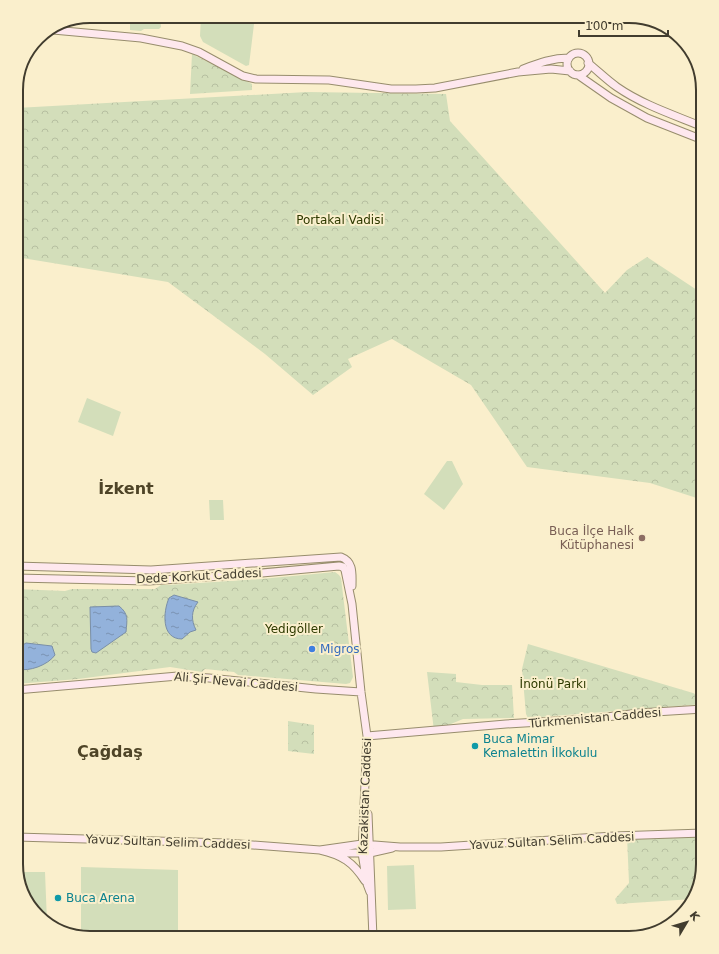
<svg xmlns="http://www.w3.org/2000/svg" width="719" height="954" font-family="'DejaVu Sans',sans-serif">
	<defs>
		<pattern id="forest-crowns" width="20" height="18" patternUnits="userSpaceOnUse"><rect width="20" height="18" fill="#d3deba"/><path d="M2 6a3 3 0 1 1 6 0M12 15a3 3 0 1 1 6 0" fill="none" stroke="#b6bfa0"/></pattern>
		<pattern id="water-ripples" width="26" height="14" patternUnits="userSpaceOnUse"><rect width="26" height="14" fill="#93b2db"/><path d="M2 4q2-2 4 0t4 0M15 11q2-2 4 0t4 0" fill="none" stroke="#7a92b2"/></pattern>
	</defs>
	<rect width="100%" height="100%" fill="#faefcc"/>
	<path fill="#d3deba" d="M130,16H160L161,27L159,29H144L141,31L130,30Z
		M201,16H255L249,65L246,66L203,42L200,36Z
		M87,398L121,412L113,436L78,422Z
		M447,461H452L463,484L444,510L424,494Z
		M209,500H223L224,520H210Z
		M414,865L416,909L388,910L387,866Z
		M81,867L178,870V934L81,932Z
		M19,872H45L47,922L28,905Z"/>
	<path fill="url(#forest-crowns)" d="M192,54L252,84V90L190,94Z
		M307,92L446,94L450,121L605,293L627,270L647,257L703,294V500L650,483L527,467L471,385L392,339L348,359L352,367L313,395L265,354L168,282L16,257V108Z
		M335,572L339,575L341,578L353,677L350,683L346,684L238,675L234,672L205,669L202,672L170,667L78,679L16,684V589L65,591L72,589H155L161,585H168L261,579Z
		M528,644L693,693L699,696L703,704L528,718L526,714L522,669Z
		M427,672L456,674V682L482,685H512L514,718L463,719L434,731Z
		M288,721L314,725V754L288,751Z
		M703,834V864L693,899L617,904L615,899L629,883L627,836Z"/>
	<path fill="url(#water-ripples)" stroke="#7a8fa7" d="M174,595L198,602C191,611 191,620 196,630L190,632L182,639C161,639 163,612 169,598Z
		M119,606C129,614 127,620 126,632L96,653L92,652L91,649L90,607Z
		M26,643L52,646L55,655C48,665 29,672 18,669L21,646Z"/>
	<g fill="none" stroke-linecap="round" stroke-linejoin="round">
		<g stroke="#978d6d" stroke-width="9">
			<path id="secondary" d="M53,30L141,38L182,46L199,52L243,76L256,79L329,80L391,89H416L435,88L518,72L551,69L570,71
				M567 64a11 11 0 1 1 22 0a11 11 0 1 1-22 0Z
				M588,63C598,71 607,80 617,87C643,105 674,115 703,127
				M523,69C539,63 552,58 569,58
				M578,75L611,98L647,118L703,140
				M16,566L151,570L341,557C354,562 352,574 352,586
				M16,578L149,581L250,574L339,566L343,567L345,570L352,604L361,692L367,736L362,853L367,884L370,892
				M16,690L178,676L209,678L316,689L361,692
				M367,736L506,724L590,719L639,713L703,709
				M368,814L373,938
				M16,837L226,843L320,850C342,855 353,862 365,881
				M320,850L362,844L400,847H441L614,836L703,833
				M335,853H370L392,848"/>
		</g>
		<use href="#secondary" stroke="#fee8ee" stroke-width="7"/>
	</g>
	<circle fill="#8d6e63" stroke="#faefcc" stroke-width="1.5" cx="642" cy="538" r="4"/>
	<circle fill="#3f7fe0" stroke="#faefcc" stroke-width="1.5" cx="312" cy="649" r="4"/>
	<g fill="#0f9aa8" stroke="#faefcc" stroke-width="1.5">
		<circle cx="475" cy="746" r="4"/>
		<circle cx="58" cy="898" r="4"/>
	</g>
	<g text-anchor="middle" dominant-baseline="central" stroke-width="4" stroke-linejoin="round" paint-order="stroke">
		<g font-size="12" fill="#2e3a00" stroke="#faefcc">
			<text x="340" y="220">Portakal Vadisi</text>
			<text x="294" y="629">Yedigöller</text>
			<text x="553" y="684">İnönü Parkı</text>
		</g>
		<g font-size="12" fill="#785e54" stroke="#faefcc" text-anchor="end">
			<text x="634" y="531">Buca İlçe Halk<tspan x="634" dy="14">Kütüphanesi</tspan></text>
		</g>
		<g font-size="12" fill="#413c2e" stroke="#faefcc">
			<text transform="translate(199 576) rotate(-3)">Dede Korkut Caddesi</text>
			<text transform="translate(236 682) rotate(5)">Ali Şir Nevai Caddesi</text>
			<text transform="translate(595 718) rotate(-5)">Türkmenistan Caddesi</text>
			<text transform="translate(365 796) rotate(-88)">Kazakistan Caddesi</text>
			<text transform="translate(552 841) rotate(-3)">Yavuz Sultan Selim Caddesi</text>
			<text transform="translate(168 842) rotate(2)">Yavuz Sultan Selim Caddesi</text>
		</g>
		<g font-size="12" fill="#366cbe" stroke="#faefcc" text-anchor="start">
			<text x="320" y="649">Migros</text>
		</g>
		<g font-size="12" fill="#0d838f" stroke="#faefcc" text-anchor="start">
			<text x="483" y="739">Buca Mimar<tspan x="483" dy="14">Kemalettin İlkokulu</tspan></text>
			<text x="66" y="898">Buca Arena</text>
		</g>
		<g font-size="16" font-weight="bold" fill="#4e4427" stroke="#faefcc">
			<text x="126" y="488">İzkent</text>
			<text x="110" y="751">Çağdaş</text>
		</g>
	</g>
	<path d="M0 0H719V954H0ZM90 23H629A67 67 0 0 1 696 90V864A67 67 0 0 1 629 931H90A67 67 0 0 1 23 864V90A67 67 0 0 1 90 23Z" fill="#faefcc" fill-rule="evenodd"/>
	<path fill="none" stroke="#413c2e" stroke-width="2" d="M90 23H629A67 67 0 0 1 696 90V864A67 67 0 0 1 629 931H90A67 67 0 0 1 23 864V90A67 67 0 0 1 90 23Z"/>
	<g transform="translate(687 922) rotate(52)" stroke="#faefcc" stroke-width="3" paint-order="stroke">
	<path d="M0-3L7 15L0 10L-7 15Z" fill="#413c2e"/>
	<text y="-6" font-size="11" font-weight="bold" text-anchor="middle" fill="#413c2e">K</text>
	</g>
	<path d="M579 30v6h89v-6" fill="none" stroke="#413c2e" stroke-width="2"/>
	<text x="585" y="30" font-size="12" fill="#413c2e" stroke="#faefcc" stroke-width="3" paint-order="stroke">100 m</text>
</svg>
